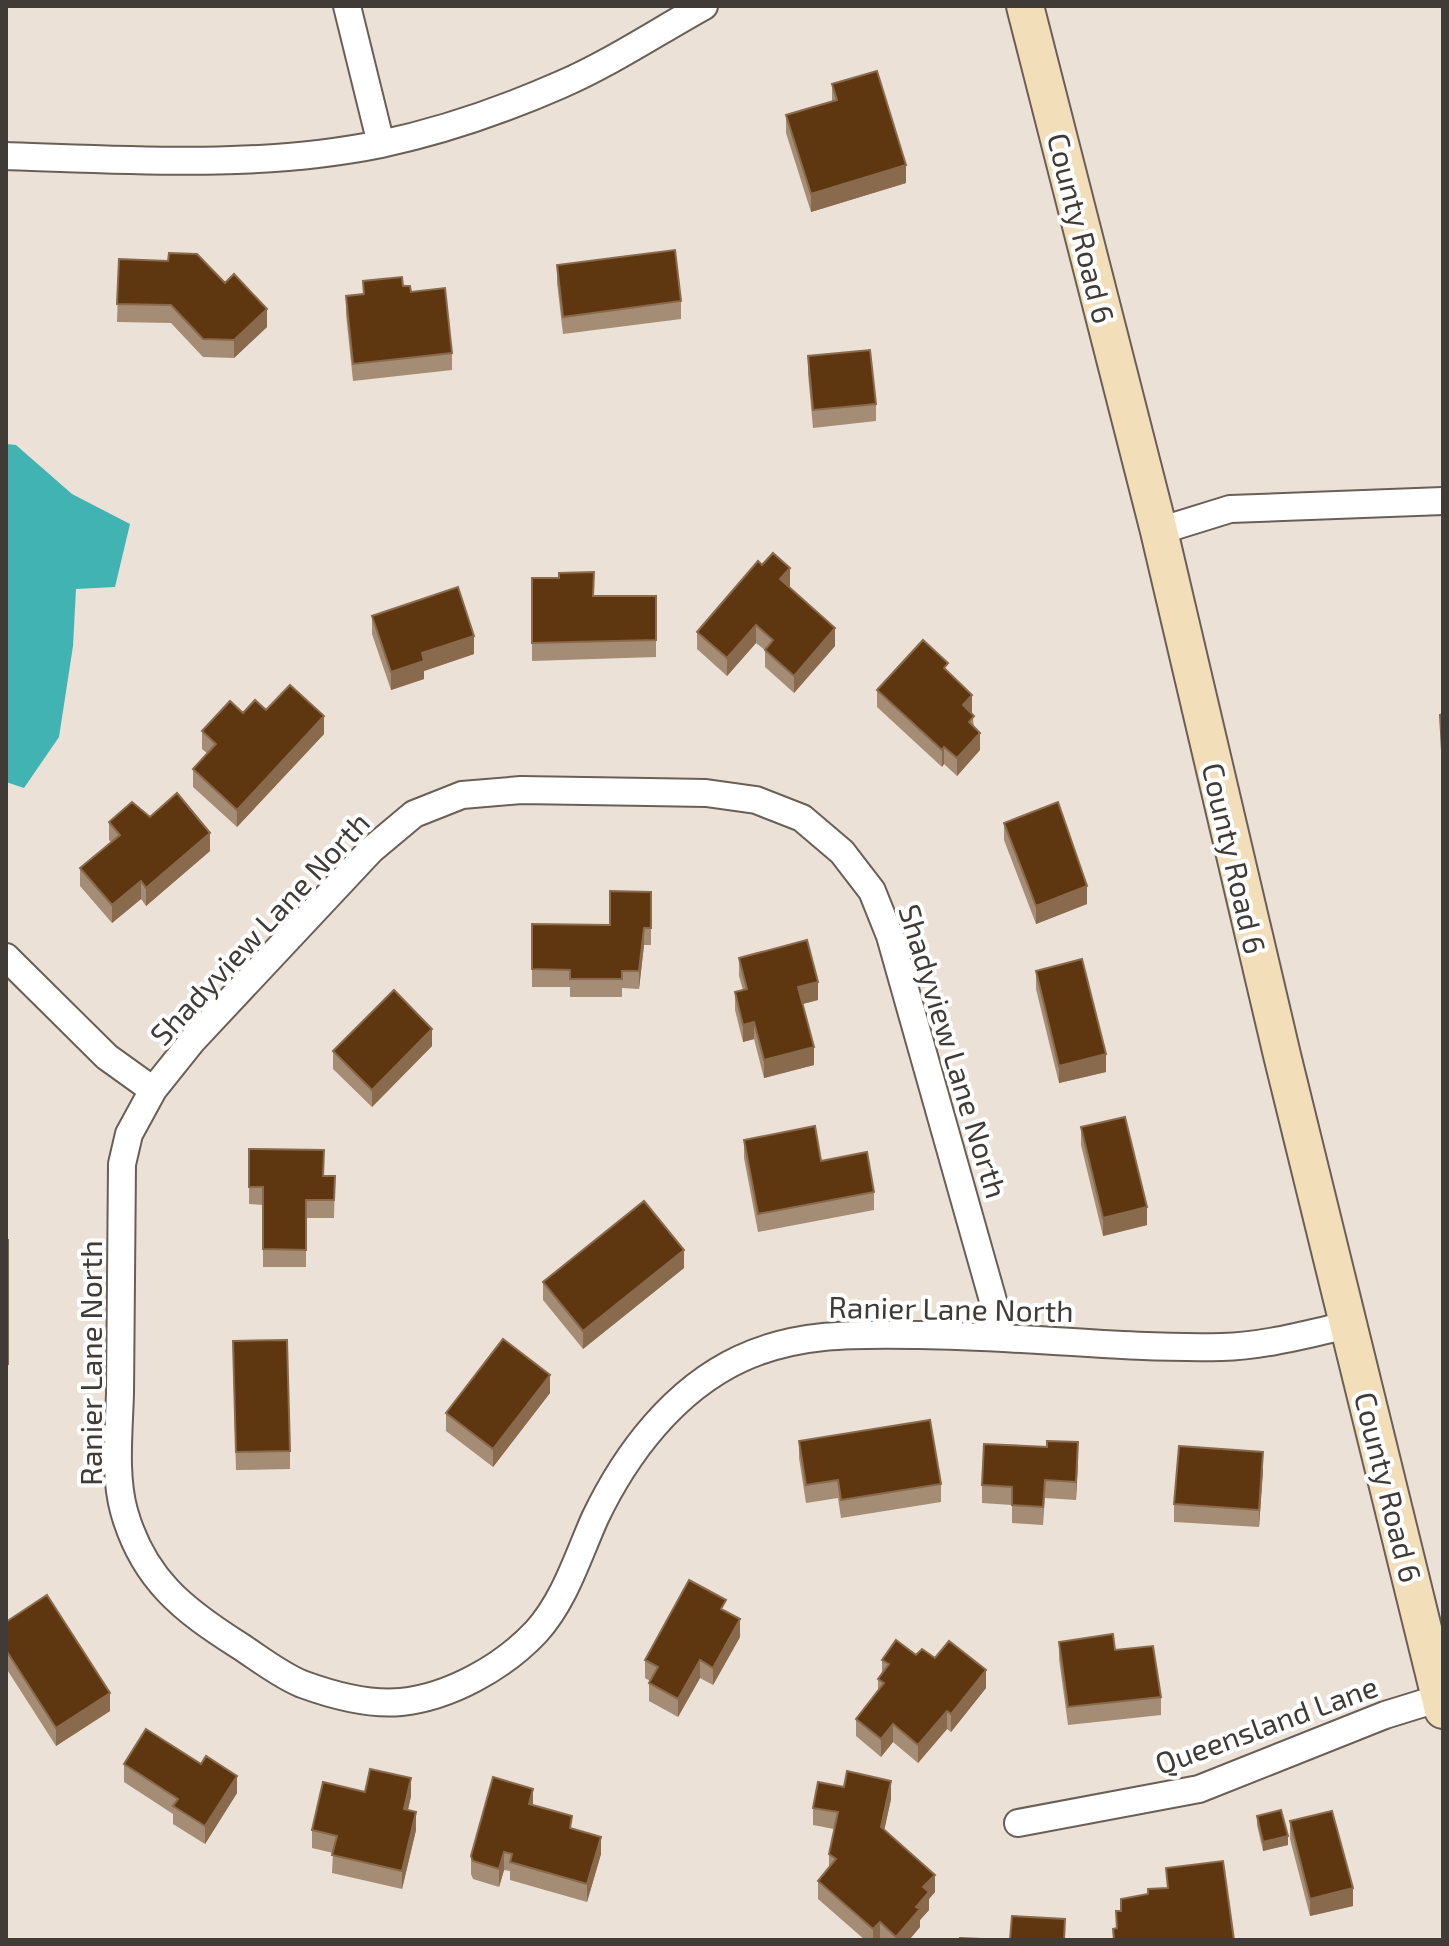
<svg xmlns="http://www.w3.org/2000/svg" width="1449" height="1946" font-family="'Exo 2',sans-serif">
	<rect width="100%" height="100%" fill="#ece1d7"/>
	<path fill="#41b3b3" d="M6,444L16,445L72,494L130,524L115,587L76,589L73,646L59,737L24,788L6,782Z"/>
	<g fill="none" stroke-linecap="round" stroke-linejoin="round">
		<g stroke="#695f57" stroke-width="30">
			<path id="street" d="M347,6L381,144
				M6,156C131,160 258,169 381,144C442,131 503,110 560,85C609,64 657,32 704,6
				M1159,531L1230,509L1443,501
				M6,957L107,1057L153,1090
				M1003,1336L890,936L872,891L842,852L802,818L756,800L706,793L648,792L521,790L462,795L414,814L371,850L193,1040L153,1090L129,1134L122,1164C121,1240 121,1317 120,1393C119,1431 114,1475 124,1511C143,1579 183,1610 240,1646C260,1659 280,1675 302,1684C332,1695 369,1705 401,1702C450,1697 503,1667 536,1632C565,1600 578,1556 595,1518C626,1453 674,1390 740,1359C797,1332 859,1334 920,1335C1021,1336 1121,1349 1222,1347C1265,1346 1307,1334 1348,1325
				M1018,1823L1199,1789L1385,1715L1440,1698"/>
		</g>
		<g stroke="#695f57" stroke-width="40">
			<path id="secondary" d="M1025,6L1159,531L1282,1055L1443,1710"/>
		</g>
		<use href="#street" stroke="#fff" stroke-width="26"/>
		<use href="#secondary" stroke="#f2dfb9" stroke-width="36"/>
	</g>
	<path fill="#a58c74" d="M832,84L906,183L811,212L786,133V115L832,102Z
		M119,259L267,327L234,358L203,357L171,323L117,322Z
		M557,265L681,301V319L563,334L557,283Z
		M363,281L411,292L452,353V370L353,381L346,314V296L363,294Z
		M808,356L876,404V421L813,428L808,374Z
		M532,578L594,596H656V657L532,661Z
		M790,586L788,587L835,646L794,693L765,667V650L756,643L727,676L697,649V632Z
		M372,616L474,654L424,671V679L391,690L372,634Z
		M948,671L972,712L974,727L980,750L957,776L944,764L942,767L877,707V690Z
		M266,710L324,734L237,827L193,787V769L208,754L202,749V731L243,713Z
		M1443,714V769H1442L1440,715Z
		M150,817L210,851L146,906L141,899L112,923L80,886V868L111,842L109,840V822Z
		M1004,823L1087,904L1036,924L1004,840Z
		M651,892V945H644L639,989L622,988V997H570V987H532V924L610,925Z
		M739,958L818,1000L803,1004L814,1065L764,1078L754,1039L743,1042L735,1010V992L743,990L739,976Z
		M1036,971L1106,1072L1059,1083L1036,989Z
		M432,1046L372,1107L333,1069V1051Z
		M1081,1127L1147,1225L1103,1236L1081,1145Z
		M744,1140L821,1161L874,1192V1210L758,1232L744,1158Z
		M249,1149L324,1176H335L334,1218H306V1267H263V1205L249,1204Z
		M6,1240H8V1382H6Z
		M684,1268L583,1349L543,1300V1282Z
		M233,1359L290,1451V1469L236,1470Z
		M550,1393L493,1467L446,1431V1413Z
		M799,1441L941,1484V1502L841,1518L838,1498L806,1503L799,1458Z
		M1047,1447L1078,1460L1076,1500L1045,1498L1043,1525L1012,1523V1505L982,1503V1485Z
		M1263,1470L1259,1527L1174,1522V1504Z
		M726,1611L740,1637L713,1685L700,1678L678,1717L649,1701V1683L650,1681L645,1678V1660Z
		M6,1622L110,1711L56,1746L6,1668Z
		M1059,1642L1115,1650L1161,1697V1715L1068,1725L1059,1659Z
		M916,1655L935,1658L986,1688L951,1732L947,1729L918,1763L893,1742L881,1757L856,1736V1719L878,1690V1679L882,1673V1660Z
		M124,1764L237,1793L205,1844L173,1824V1814L124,1782Z
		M411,1796L408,1810L416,1830L402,1889L332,1873L333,1853L312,1848V1830Z
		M891,1799L884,1830L935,1892L929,1899V1910L920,1920V1927L909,1940H865L818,1899V1881L829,1867V1854L834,1829L813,1825V1808Z
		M533,1805L572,1829L601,1854L587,1902L510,1880V1871L504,1870L499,1887L473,1879L471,1874V1856Z
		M1257,1816L1288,1845L1263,1851L1257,1825Z
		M1290,1821L1353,1906L1310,1916L1290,1839Z"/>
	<path fill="#896a4c" d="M906,165V183L811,212V194Z
		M267,309V327L234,358V340Z
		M790,568V586L780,597V579Z
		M756,625V643L727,676V658Z
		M835,628V646L794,693V676Z
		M474,636V654L424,671V679L391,690V672L422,653Z
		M972,695V712L963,723V705Z
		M324,716V734L237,827V810Z
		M980,733V750L957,776V758Z
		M944,747V764L942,767V750Z
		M210,833V851L146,906V888Z
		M141,881V899L112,923V905Z
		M1087,886V904L1036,924V906Z
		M644,928V945L639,989V971Z
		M818,982V1000L798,1005V987Z
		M754,1022V1039L743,1042V1025Z
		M432,1029V1046L372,1107V1090Z
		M814,1047V1065L764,1078V1060Z
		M1106,1054V1072L1059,1083V1066Z
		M1147,1207V1225L1103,1236V1218Z
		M684,1250V1268L583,1349V1331Z
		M550,1375V1393L493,1467V1449Z
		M1078,1442V1460L1076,1500V1482Z
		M1263,1452V1470L1259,1527V1510Z
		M740,1619V1637L713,1685V1668Z
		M700,1660V1678L678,1717V1699Z
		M986,1670V1688L951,1732V1714Z
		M110,1693V1711L56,1746V1728Z
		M947,1711V1729L918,1763V1745Z
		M893,1724V1742L881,1757V1739Z
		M237,1776V1793L205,1844V1826Z
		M411,1778V1796L404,1827V1809Z
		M891,1781V1799L881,1845V1827Z
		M533,1789V1807L529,1804Z
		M416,1812V1830L402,1889V1871Z
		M1288,1836V1845L1263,1851V1842Z
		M601,1837V1854L587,1902V1884Z
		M504,1852V1870L499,1887V1869Z
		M935,1875V1892L929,1899V1910L920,1920V1927L909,1940H896V1937L916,1907L923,1887Z
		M1353,1888V1906L1310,1916V1899Z
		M880,1922V1939L873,1940V1929Z"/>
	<path fill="#5e3710" stroke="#896a4c" stroke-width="2" d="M877,71L906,165L811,194L786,115L837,100L832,84Z
		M675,250L681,301L563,317L557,265Z
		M169,253L197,254L225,283L234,274L267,309L234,340L203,339L171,305L117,304L119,259L168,261Z
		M402,277L403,286H410L411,292L445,288L452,353L353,364L346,296L364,294L363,281Z
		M870,350L876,404L813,410L808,356Z
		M773,553L790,568L780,579L835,628L794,676L765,650L773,640L756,625L727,658L697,632L758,561L762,565Z
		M594,572L593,596H656V640L532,643V578H559V573Z
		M458,587L474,636L422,653L424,661L391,672L372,616Z
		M923,640L948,663L944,668L972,695L963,705L974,716L969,722L980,733L957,758L944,747L942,750L877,690Z
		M290,685L324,716L237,810L193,769L216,744L202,731L230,701L243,713L255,700L266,710Z
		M1443,714V751H1442L1440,715Z
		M177,793L210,833L146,888L141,881L112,905L80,868L120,835L109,822L132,802L150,817Z
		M1058,802L1087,886L1036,906L1004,823Z
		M610,891L651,892V928H644L639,971H622V979H570V970L532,969V924L610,925Z
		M807,940L818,982L798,987L814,1047L764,1060L754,1022L743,1025L735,992L747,989L739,958Z
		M1082,959L1106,1054L1059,1066L1036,971Z
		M394,990L432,1029L372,1090L333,1051Z
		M1125,1117L1147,1207L1103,1218L1081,1127Z
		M815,1126L821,1161L867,1152L874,1192L758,1214L744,1140Z
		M249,1149L324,1150L323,1176H335L334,1200H306V1250L263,1249V1187H249Z
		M644,1201L684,1250L583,1331L543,1282Z
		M6,1240H8V1364H6Z
		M503,1339L550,1375L493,1449L446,1413Z
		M287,1340L290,1451L236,1452L233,1341Z
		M930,1420L941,1484L841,1500L838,1480L806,1485L799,1441Z
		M1047,1441L1078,1442L1076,1482L1045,1480L1043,1507L1012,1505V1487L982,1485L984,1444L1047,1447Z
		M1179,1446L1263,1452L1259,1510L1174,1504Z
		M689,1580L726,1600L721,1609L740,1619L713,1668L700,1660L678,1699L649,1683L658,1667L645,1660Z
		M47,1595L110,1693L56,1728L6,1650V1622Z
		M1113,1634L1115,1650L1153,1646L1161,1697L1068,1707L1059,1642Z
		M896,1640L916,1655L922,1649L935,1658L949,1641L986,1670L951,1714L947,1711L918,1745L893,1724L881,1739L856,1719L884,1683L878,1679L889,1664L882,1660Z
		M146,1729L201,1764L206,1756L237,1776L205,1826L173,1806L178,1799L124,1764Z
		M370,1769L411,1778L404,1809L416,1812L402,1871L332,1855L337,1836L312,1830L323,1782L365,1792Z
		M847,1771L891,1781L881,1827L935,1875L923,1887L929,1892L916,1907L920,1909L896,1937L880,1922L873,1929L818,1881L836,1859L829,1854L838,1812L813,1808L818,1782L844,1787Z
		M493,1777L533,1789L529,1804L572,1816L570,1828L601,1837L587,1884L510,1862L512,1854L504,1852L499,1869L473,1861L471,1856Z
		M1281,1810L1288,1836L1263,1842L1257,1816Z
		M1332,1811L1353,1888L1310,1899L1290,1821Z
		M1223,1861L1234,1940H1114L1113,1929L1117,1928L1116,1911H1121V1899L1148,1894V1889L1168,1888L1166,1868Z
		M1012,1916L1065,1919L1064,1940H1010Z
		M960,1938L1003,1940H960Z"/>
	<g text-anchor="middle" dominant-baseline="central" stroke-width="8" stroke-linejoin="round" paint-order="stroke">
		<g font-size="30" fill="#403b37" stroke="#fff">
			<text transform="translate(1082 228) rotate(76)">County Road 6</text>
			<text transform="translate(1235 858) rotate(77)">County Road 6</text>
			<text transform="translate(259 928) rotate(-47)">Shadyview Lane North</text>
			<text transform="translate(954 1051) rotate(73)">Shadyview Lane North</text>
			<text transform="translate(951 1308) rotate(1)">Ranier Lane North</text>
			<text transform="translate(90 1363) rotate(-90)">Ranier Lane North</text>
			<text transform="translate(1389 1487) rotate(76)">County Road 6</text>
			<text transform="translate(1266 1724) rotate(-20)">Queensland Lane</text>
		</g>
	</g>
	<rect width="1449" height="1946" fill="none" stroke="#403b37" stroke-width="16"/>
</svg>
